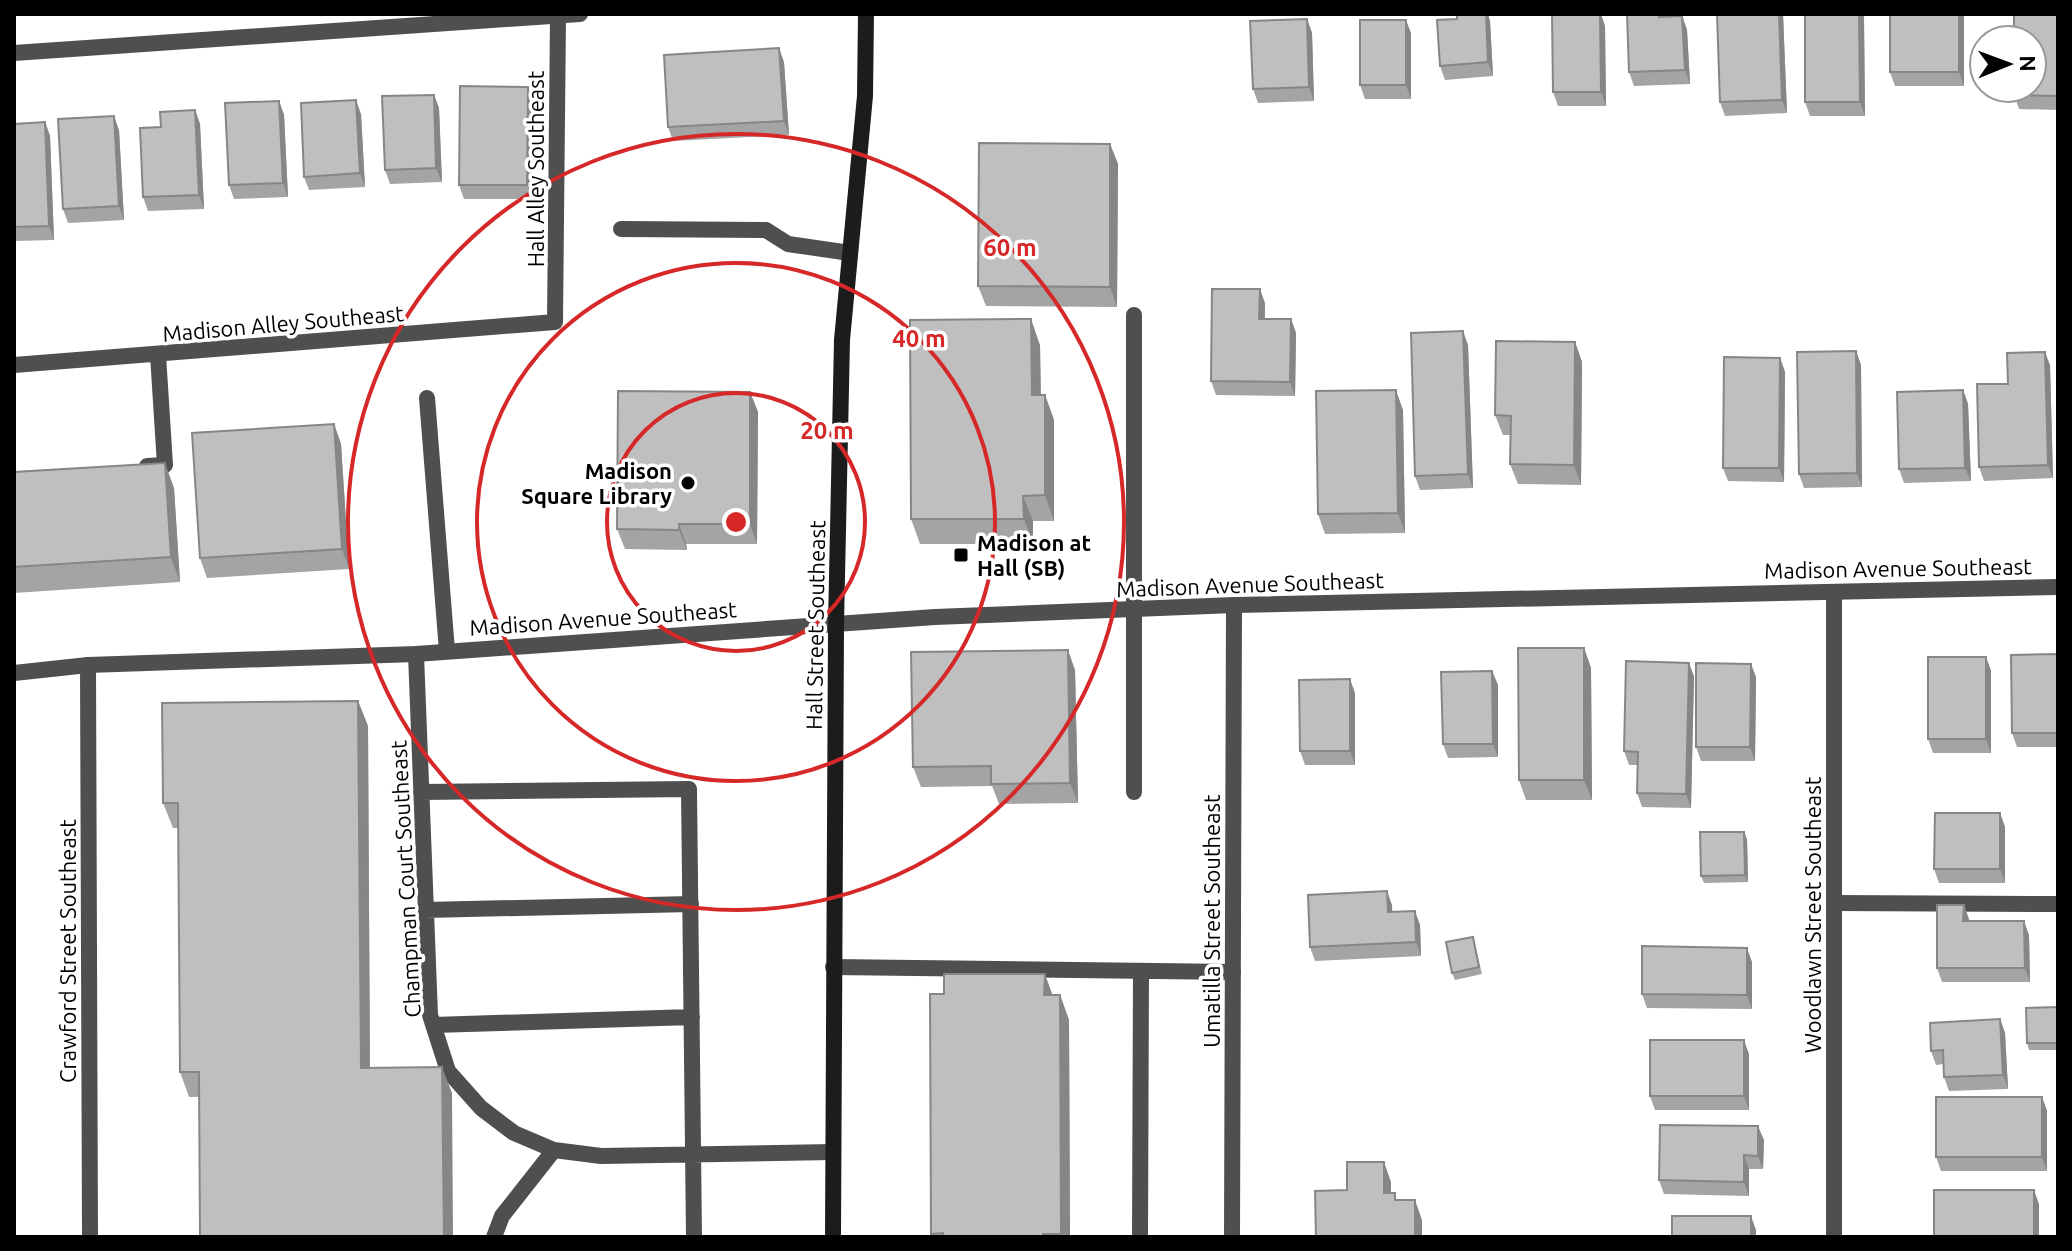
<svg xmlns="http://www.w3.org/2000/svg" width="2072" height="1251" font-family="Ubuntu,sans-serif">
	<rect width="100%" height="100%" fill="#fff"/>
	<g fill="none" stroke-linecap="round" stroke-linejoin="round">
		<path stroke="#4f4f4f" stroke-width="16" d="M621,229L766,230L788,244L850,253
			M14,365L555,322L558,16
			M427,398L447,651
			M147,466L165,465L158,355
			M416,654L430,1015L448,1071L481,1108L514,1133L554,1150L601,1156L833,1152
			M421,792L689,789L694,1237
			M1134,792V315
			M1834,903L2058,904
			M425,910L691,904
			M833,967L1233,972
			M433,1025L692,1017
			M494,1237L502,1216L554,1150
			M1140,1237L1141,971"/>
		<path stroke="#4f4f4f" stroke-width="16" d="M14,53L580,14
			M88,665L90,1237
			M1232,1237L1234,605
			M1834,1237V592"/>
		<path stroke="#4f4f4f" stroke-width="16" d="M14,673L88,665L416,654L935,617L1234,605L2058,587"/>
		<path stroke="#1c1c1c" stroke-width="16" d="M833,1237L836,624L842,340L865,96L866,14"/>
	</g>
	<path fill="#a4a4a4" d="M1783,14L1787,113L1725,116L1720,102Z
		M1805,14H1863L1864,17L1865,116H1810L1805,102Z
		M1890,14H1964V86H1895L1890,72Z
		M2058,14V110L2019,109L2014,95Z
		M1682,16L1687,30L1690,84L1634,86L1629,72L1663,17Z
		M1307,19L1312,33L1314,101L1258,103L1253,89Z
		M1490,21L1493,76L1445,80L1440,66Z
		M1605,26L1606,106H1558L1553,92Z
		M1411,33V99H1365L1360,85Z
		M784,62L789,135L673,141L668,127Z
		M434,95L439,108L442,182L390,184L385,170Z
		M533,100L532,199H464L459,185Z
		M279,101L284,115L288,197L234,199L229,185Z
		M195,110L200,124L204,209L148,211L143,197L161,127Z
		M361,114L365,187L309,190L304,177Z
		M45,122L50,136L54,240L14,241V124Z
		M119,130L124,220L68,223L63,209Z
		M1110,144L1118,164L1117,307L986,306L978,286Z
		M1265,303V319H1291L1296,333L1295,396L1216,395L1211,381Z
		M1575,342L1582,362L1581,485L1518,484L1510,464L1511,435H1503L1495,415Z
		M1040,345L1041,395H1045L1054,420V521H1033V544H920L911,519Z
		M1468,345L1473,488L1420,490L1415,476Z
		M1856,351L1861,365L1862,487L1804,488L1799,474Z
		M1780,358L1785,372L1784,482L1728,481L1723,468Z
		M2050,365L2053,478L1984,481L1979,467L2008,384Z
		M1963,390L1968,404L1971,481L1904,483L1899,469Z
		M750,392L758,412L757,544H686L687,550L625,549L617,529Z
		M1403,410L1405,533L1325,534L1318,514Z
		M334,424L341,444L349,569L207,578L200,558Z
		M14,472L174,488L180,582L14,593Z
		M1584,648L1591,668L1592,800H1526L1519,780Z
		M2058,654V747H2017L2012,733Z
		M1986,657L1991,671V753H1933L1928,739Z
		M1075,670L1078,803L999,804L992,786L921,787L913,767Z
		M1492,671L1498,685V757L1448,758L1443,744Z
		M1694,676L1691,808L1642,807L1637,793L1638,765H1629L1624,751Z
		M1756,677L1755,761H1701L1696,747Z
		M1355,693V765H1305L1300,751Z
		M358,701L368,726L370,1068L452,1093L189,1097L180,1072L179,828H173L163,803Z
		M2000,813L2005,827V883H1939L1934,869Z
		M1747,839L1748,882L1704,883L1701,876Z
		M1392,905V912L1420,925L1421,956L1315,961L1310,947Z
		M1964,905L1969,921L2029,935L2030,982H1942L1937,968Z
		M1473,937L1482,974L1455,980L1452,973Z
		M1752,962V1009L1647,1008L1642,994Z
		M1052,995H1060L1069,1020L1070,1237H933L931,1234Z
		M2058,1007V1050H2029L2027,1043Z
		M2000,1019L2005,1033L2008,1089L1949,1091L1944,1077L1943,1064L1936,1065L1931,1051Z
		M1749,1054V1110H1655L1650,1096Z
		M2042,1097L2047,1111V1171H1941L1936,1157Z
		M1764,1140L1763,1169H1749V1196L1664,1194L1659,1180Z"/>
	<path fill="#868686" d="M1486,14H1488L1490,21L1493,76L1488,62Z
		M1601,14L1605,26L1606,106L1601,92Z
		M1779,14H1783L1787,113L1782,100Z
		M1859,14H1863L1864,17L1865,116L1860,102Z
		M1959,14H1964V86L1959,72Z
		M1682,16L1687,30L1690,84L1685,70Z
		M1307,19L1312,33L1314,101L1309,87Z
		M1406,20L1411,33V99L1406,85Z
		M779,48L784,62L789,135L784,121Z
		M528,87L533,100L532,199L527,185Z
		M434,95L439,108L442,182L436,168Z
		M356,100L361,114L365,187L360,173Z
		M279,101L284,115L288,197L283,183Z
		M195,110L200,124L204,209L199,195Z
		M114,116L119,130L124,220L119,206Z
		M45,122L50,136L54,240L49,226Z
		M1110,144L1118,164L1117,307L1110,287Z
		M1260,289L1265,303L1264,333L1259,319Z
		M1031,319L1040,345L1041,421L1032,395Z
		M1291,319L1296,333L1295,396L1290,382Z
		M1463,331L1468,345L1473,488L1468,474Z
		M1575,342L1582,362L1581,485L1574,465Z
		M1856,351L1861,365L1862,487L1857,473Z
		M2045,352L2050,365L2053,478L2048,465Z
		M1780,358L1785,372L1784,482L1779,468Z
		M1396,390L1403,410L1405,533L1398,513Z
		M1963,390L1968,404L1971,481L1965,468Z
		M750,392L758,412L757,544L750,524Z
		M1045,395L1054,420V521L1045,495Z
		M334,424L341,444L349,569L342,549Z
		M165,463L174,488L180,582L171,557Z
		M1023,496L1033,521V544L1024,519Z
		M679,524L686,544L687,550L679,530Z
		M1584,648L1591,668L1592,800L1584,780Z
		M1068,650L1075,670L1078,803L1070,783Z
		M1986,657L1991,671V753L1986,739Z
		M1689,663L1694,676L1691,808L1686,794Z
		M1751,664L1756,677L1755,761L1750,747Z
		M1492,671L1498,685V757L1493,744Z
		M1350,679L1355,693V765L1350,751Z
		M358,701L368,726L370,1093L361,1068Z
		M2000,813L2005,827V883L2000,869Z
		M1744,832L1747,839L1748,882L1745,875Z
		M1387,891L1392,905L1393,926L1388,912Z
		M1964,905L1969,919L1968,935L1963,921Z
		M1415,911L1420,925L1421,956L1416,942Z
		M2024,921L2029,935L2030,982L2025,968Z
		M1747,948L1752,962V1009L1747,995Z
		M1045,974L1054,999L1044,995Z
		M1060,995L1069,1020L1070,1237H1062L1061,1234Z
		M2000,1019L2005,1033L2008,1089L2003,1075Z
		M1744,1040L1749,1054V1110L1744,1096Z
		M442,1067L452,1093L453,1237H444Z
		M2042,1097L2047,1111V1171L2042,1157Z
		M1758,1126L1764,1140L1763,1169L1758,1156Z
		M1744,1155L1749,1169V1196L1744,1182Z
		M1384,1162L1391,1182V1213L1384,1193Z
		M2034,1190L2039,1204V1237H2034Z
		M1415,1200L1422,1220V1237H1415Z
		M1751,1216L1756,1230V1237H1751Z"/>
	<path fill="#bfbfbf" stroke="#868686" stroke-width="2" d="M1457,14H1486L1488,62L1440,66L1437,20L1457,19Z
		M1552,14H1600L1601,92H1553Z
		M1627,14H1659V17L1682,16L1685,70L1629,72Z
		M1717,14H1779L1782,100L1720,102Z
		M1805,14H1859L1860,102H1805Z
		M1890,14H1959V72H1890Z
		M2014,14H2058V96L2014,95V88H2032V40H2014Z
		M1307,19L1309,87L1253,89L1250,21Z
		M1360,20H1406V85H1360Z
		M779,48L784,121L668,127L664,55Z
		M460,86L528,87L527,185H459Z
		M434,95L436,168L385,170L382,96Z
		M356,100L360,173L304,177L301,103Z
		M279,101L283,183L229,185L225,103Z
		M195,110L199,195L143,197L140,128L161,127L160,112Z
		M114,116L119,206L63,209L58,119Z
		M45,122L49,226L14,227V124Z
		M979,143L1110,144V287L978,286Z
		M1212,289H1260L1259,319H1291L1290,382L1211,381Z
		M1031,319L1032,395H1045V495L1023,496L1024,519H911L910,320Z
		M1463,331L1468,474L1415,476L1411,333Z
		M1496,341L1575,342L1574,465L1510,464L1511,416L1495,415Z
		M1856,351L1857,473L1799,474L1797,352Z
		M2045,352L2048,465L1979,467L1977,384H2008L2007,353Z
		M1724,357L1780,358L1779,468H1723Z
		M1396,390L1398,513L1318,514L1316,391Z
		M1963,390L1965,468L1899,469L1897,392Z
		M618,391L750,392V524H679V530L617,529Z
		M334,424L342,549L200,558L192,433Z
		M165,463L171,557L14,567V472Z
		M1518,648H1584V780H1519Z
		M1068,650L1070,783L991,784V766L913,767L911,652Z
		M2058,654V733H2012L2011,655Z
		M1928,657H1986V739H1928Z
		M1626,661L1689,663L1686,794L1637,793L1638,752L1624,751Z
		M1696,663L1751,664L1750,747H1696Z
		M1492,671L1493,744H1443L1441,672Z
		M1350,679V751H1300L1299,680Z
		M358,701L361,1068L442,1067L444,1237H200L199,1072H180L178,803H163L162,703Z
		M1935,813H2000V869H1934Z
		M1700,832H1744L1745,875L1701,876Z
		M1387,891L1388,912L1415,911L1416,942L1310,947L1308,895Z
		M1937,905H1964L1963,921H2024L2025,968H1937Z
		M1473,937L1479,967L1452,973L1446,942Z
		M1642,946L1747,948V995L1642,994Z
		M944,974H1045L1044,995H1060L1061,1234H1043V1237H943V1233L931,1234L930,994H944Z
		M2058,1007V1043H2027L2026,1008Z
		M2000,1019L2003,1075L1944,1077L1943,1050L1931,1051L1930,1023Z
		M1650,1040H1744V1096H1650Z
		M1936,1097H2042V1157H1936Z
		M1660,1125L1758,1126V1156L1744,1155V1182L1659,1180Z
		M1347,1162H1384V1193H1395V1200H1415V1237H1316L1315,1191L1347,1190Z
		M1934,1190H2034V1237H1934Z
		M1672,1216H1751V1237H1672Z"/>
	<g fill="none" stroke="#d62828" stroke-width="4">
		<circle cx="736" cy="522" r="129"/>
		<circle cx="736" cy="522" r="259"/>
		<circle cx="736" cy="522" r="388"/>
	</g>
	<g fill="#000" stroke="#fff" stroke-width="3">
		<circle cx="688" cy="483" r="8"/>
		<rect x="953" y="547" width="16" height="16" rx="4"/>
	</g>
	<g text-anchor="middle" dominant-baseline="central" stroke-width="7" stroke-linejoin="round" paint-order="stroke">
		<g font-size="22" fill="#000" stroke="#fff">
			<text transform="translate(535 169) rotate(-90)">Hall Alley Southeast</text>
			<text transform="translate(283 323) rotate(-5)">Madison Alley Southeast</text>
			<text transform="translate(1898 568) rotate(-1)">Madison Avenue Southeast</text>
			<text transform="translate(1250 584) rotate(-2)">Madison Avenue Southeast</text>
			<text transform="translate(603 618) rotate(-4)">Madison Avenue Southeast</text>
			<text transform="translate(815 625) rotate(-89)">Hall Street Southeast</text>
			<text transform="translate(405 879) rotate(-93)">Champman Court Southeast</text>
			<text transform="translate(1812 915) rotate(-90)">Woodlawn Street Southeast</text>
			<text transform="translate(1211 921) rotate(-90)">Umatilla Street Southeast</text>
			<text transform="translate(67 951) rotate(-90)">Crawford Street Southeast</text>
		</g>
		<g font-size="22" font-weight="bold" fill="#000" stroke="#fff" text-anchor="end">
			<text x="672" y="470">Madison<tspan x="672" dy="25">Square Library</tspan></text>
			<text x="977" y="542" text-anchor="start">Madison at<tspan x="977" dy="25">Hall (SB)</tspan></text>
		</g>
	</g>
	<circle cx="736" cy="522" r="12" fill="#d62828" stroke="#fff" stroke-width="4"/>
	<g font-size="24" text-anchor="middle" font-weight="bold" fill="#d62828" stroke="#fff" stroke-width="7" stroke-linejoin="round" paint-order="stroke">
		<text x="1010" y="256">60 m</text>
		<text x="919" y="347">40 m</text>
		<text x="827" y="439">20 m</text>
	</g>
	<rect width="2072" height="1251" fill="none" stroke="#000000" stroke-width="32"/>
	<g transform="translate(2008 64) rotate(89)"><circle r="38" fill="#ffffff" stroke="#999999" stroke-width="2"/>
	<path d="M0-6L14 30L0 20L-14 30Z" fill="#000000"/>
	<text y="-12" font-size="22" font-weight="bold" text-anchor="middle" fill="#000000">N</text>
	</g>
</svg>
